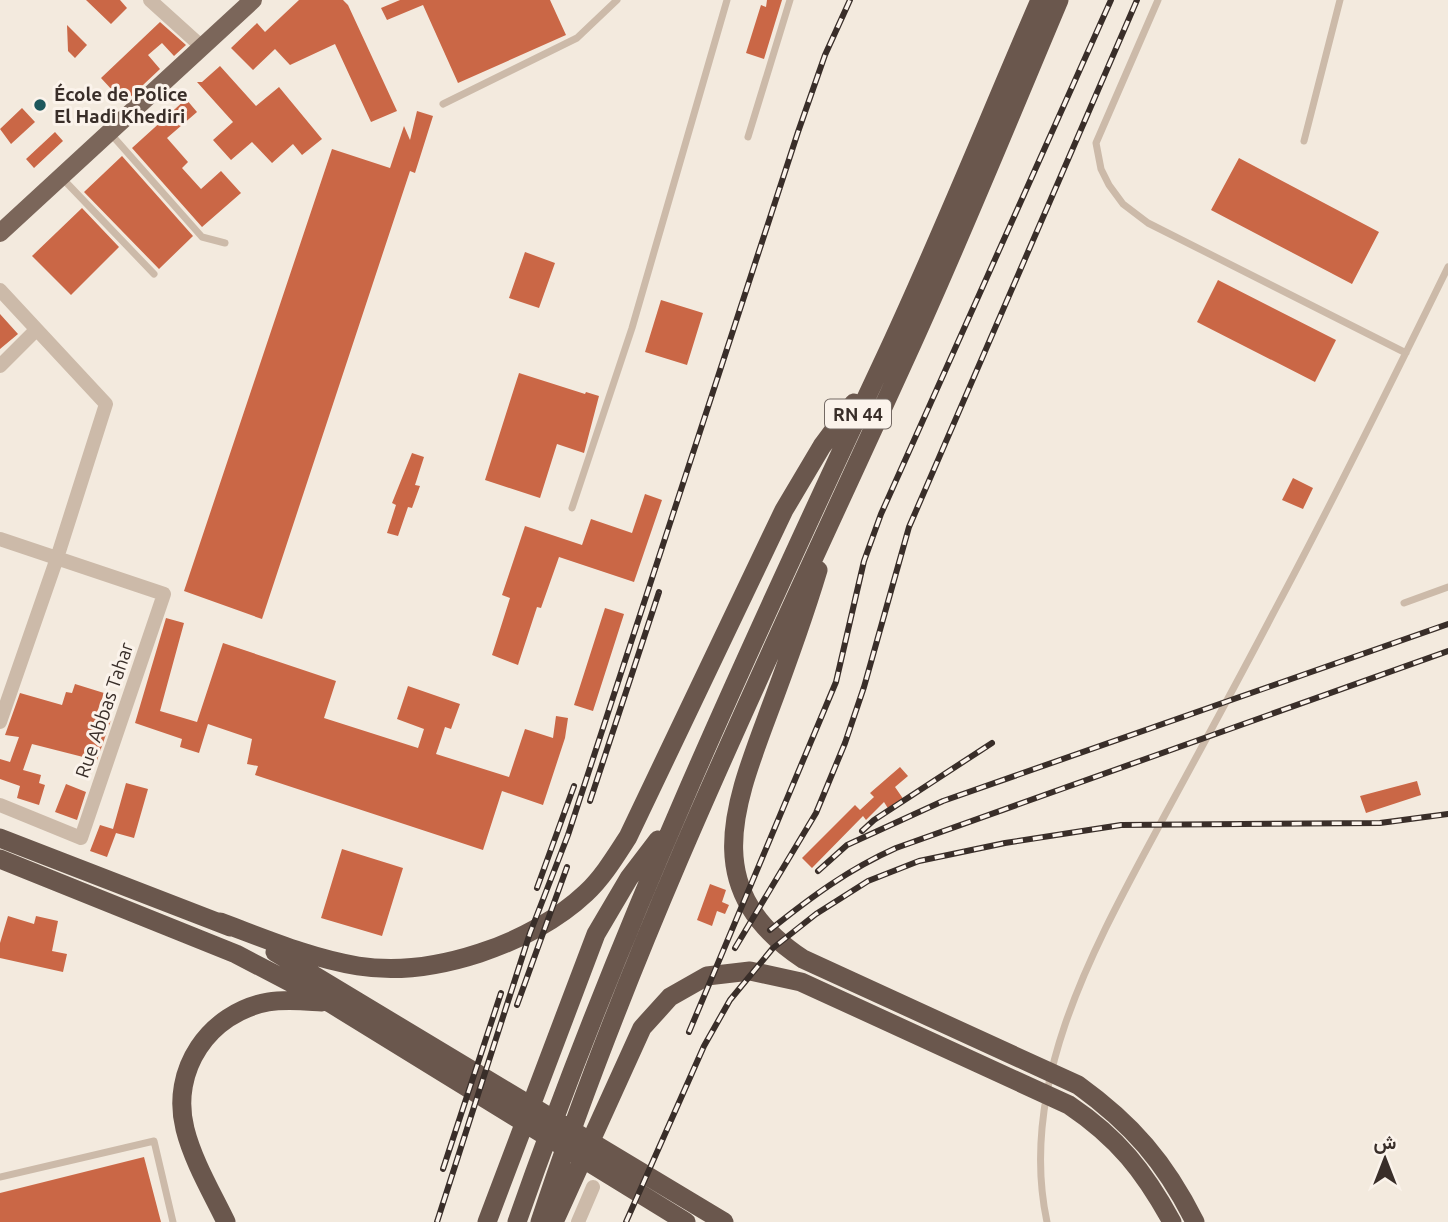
<svg xmlns="http://www.w3.org/2000/svg" width="1448" height="1222" font-family="Ubuntu,Vazirmatn,sans-serif">
	<rect width="100%" height="100%" fill="#f3eade"/>
	<path fill="#ca6746" d="M86,0H120L127,8L111,24Z
		M299,0H343L348,5L397,111L371,122L335,44L290,65L275,49L253,70L231,48L257,23L265,32Z
		M400,0H550L566,35L458,83L423,5L387,20L381,8Z
		M767,0H782L764,59L746,53L761,5L766,7Z
		M160,22L186,45L174,56L162,43L148,55L160,69L124,103L101,78Z
		M67,25L87,45L75,58L68,51Z
		M220,66L256,106L279,87L322,139L302,155L293,144L272,163L252,142L231,160L213,140L233,122L197,82H202Z
		M186,99L197,112L167,138L188,162L182,168L201,189L221,171L241,193L202,227L132,148Z
		M22,108L35,122L11,144L0,129Z
		M417,111L433,116L415,173L410,171L262,619L184,591L332,149L390,168L404,126L410,140Z
		M55,132L63,141L34,168L26,159Z
		M122,156L193,236L159,269L84,192Z
		M1239,158L1379,232L1352,284L1211,210Z
		M82,208L119,247L71,295L32,256Z
		M525,252L555,263L539,308L509,298Z
		M1218,280L1336,340L1315,382L1197,322Z
		M661,300L703,313L687,365L645,352Z
		M0,314L18,334L0,349Z
		M519,373L585,394L586,392L599,396L584,453L557,444L540,498L485,480Z
		M412,453L424,457L415,485L420,486L412,508L408,507L398,536L387,533L396,505L392,503Z
		M1293,478L1313,488L1303,509L1282,500Z
		M645,494L662,500L634,582L559,557L541,608L537,607L518,665L492,655L510,598L502,595L525,526L582,545L591,519L632,533Z
		M605,608L624,614L593,711L574,705Z
		M166,618L184,623L160,711L197,722L223,643L336,681L324,718L418,748L424,729L397,719L408,686L460,704L451,729L445,727L436,754L509,777L525,729L553,738L556,716L568,718L565,738L543,805L502,791L483,850L255,775L258,766L247,764L252,739L208,724L199,753L180,747L182,739L135,723Z
		M75,684L104,693L96,715L111,720L95,766L90,764L91,759L32,744L23,770L41,775L39,783L45,785L39,805L17,798L20,786L0,779V759L10,762L19,737L5,735L20,693L62,705L66,692L72,693Z
		M900,767L908,776L895,787L904,800L889,810L884,802L866,820L863,816L812,868L802,858L855,805L860,810L874,797L870,793Z
		M1417,781L1421,795L1366,813L1360,796Z
		M126,783L148,789L134,838L116,833L107,857L90,851L100,825L113,829Z
		M66,784L86,792L77,820L55,812Z
		M342,849L403,868L382,936L321,918Z
		M710,884L726,890L722,902L729,905L725,914L717,911L712,926L697,920Z
		M8,916L34,924L36,916L58,921L52,951L67,954L63,972L0,958V943Z
		M144,1157L161,1222H0V1193Z"/>
	<g fill="none" stroke-linecap="round" stroke-linejoin="round">
		<path stroke="#ccbaa9" stroke-width="7" d="M1158,0L1096,143L1101,169L1109,185L1123,204L1148,223L1406,353
			M443,104L577,38L617,0
			M110,133L202,237L225,243
			M748,137L790,0
			M1304,141L1340,0
			M62,178L154,274
			M572,508L632,328L727,0
			M1404,603L1448,587
			M0,1177L154,1141L173,1222
			M1047,1222C1016,1078 1101,935 1166,813C1203,745 1240,677 1276,608C1336,496 1392,381 1448,267"/>
		<path stroke="#ccbaa9" stroke-width="14" d="M150,0L202,47
			M0,290L106,404L57,558L0,722
			M0,366L36,330
			M0,539L164,594L81,838L0,805
			M578,1222L593,1187"/>
		<path stroke="#7b665a" stroke-width="18" d="M0,233L253,0"/>
		<path stroke="#6a574d" stroke-width="19" d="M818,570C803,620 785,669 767,717C731,813 702,892 803,959L1078,1085C1132,1124 1165,1162 1195,1222
			M0,838L230,927
			M0,859L236,954L330,1003L686,1222
			M220,922C266,939 310,958 358,966C432,978 532,944 586,893C603,877 615,857 628,837L784,510L822,446L854,403
			M275,952L724,1222
			M226,1222C212,1193 193,1161 185,1129C170,1070 209,1013 268,1002C286,999 304,1001 322,1002
			M487,1222L596,934L629,878L658,840
			M517,1222C620,927 751,644 883,362C939,243 988,120 1040,0
			M540,1222C637,928 773,649 901,368C957,247 1007,123 1059,0
			M554,1222L642,1028L670,997L707,976L750,971L801,982L1069,1105C1118,1138 1144,1171 1172,1222"/>
		<g stroke="#392e29" stroke-width="6">
			<path id="rail" d="M590,801L659,592
				M862,831L874,820L992,743
				M818,871L847,845L943,801L1448,624
				M537,888L574,786
				M770,930C811,897 849,869 896,848L1448,651
				M735,948L816,813L845,743L864,687L909,527L1137,0
				M517,1005L567,867
				M689,1032L836,682L864,561L881,514L1111,0
				M443,1169L501,993
				M437,1222L530,933L568,835L798,132L825,55L850,0
				M626,1222L704,1046L730,1000L773,948L816,914L868,881L919,861L1005,843L1121,825L1380,823L1448,814"/>
		</g>
		<use href="#rail" stroke="#fbf3eb" stroke-width="3.5" stroke-dasharray="10" stroke-linecap="butt"/>
	</g>
	<circle fill="#1d575c" stroke="#fbf3eb" stroke-width="2.5" cx="40" cy="105" r="7"/>
	<g text-anchor="middle" dominant-baseline="central" stroke-width="6" stroke-linejoin="round" paint-order="stroke">
		<rect fill="#fbf3eb" stroke="#736963" stroke-width="2" x="825" y="399.5" width="66" height="29" rx="5"/>
		<g font-size="18" font-weight="bold" fill="#392e29">
			<text x="858" y="414">RN 44</text>
		</g>
		<g font-size="19" font-weight="bold" fill="#392e29" stroke="#fbf3eb" text-anchor="start">
			<text x="54" y="94">École de Police<tspan x="54" dy="22">El Hadi Khediri</tspan></text>
		</g>
		<g font-size="19" fill="#392e29" stroke="#fbf3eb">
			<text transform="translate(104 710) rotate(-71)">Rue Abbas Tahar</text>
		</g>
	</g>
	<g transform="translate(1385 1159)" stroke="#fbf3eb" stroke-width="5" paint-order="stroke">
	<path d="M0-5L12 26L0 18L-12 26Z" fill="#392e29"/>
	<text y="-10" font-size="19" font-weight="bold" text-anchor="middle" fill="#392e29">ش</text>
	</g>
</svg>
